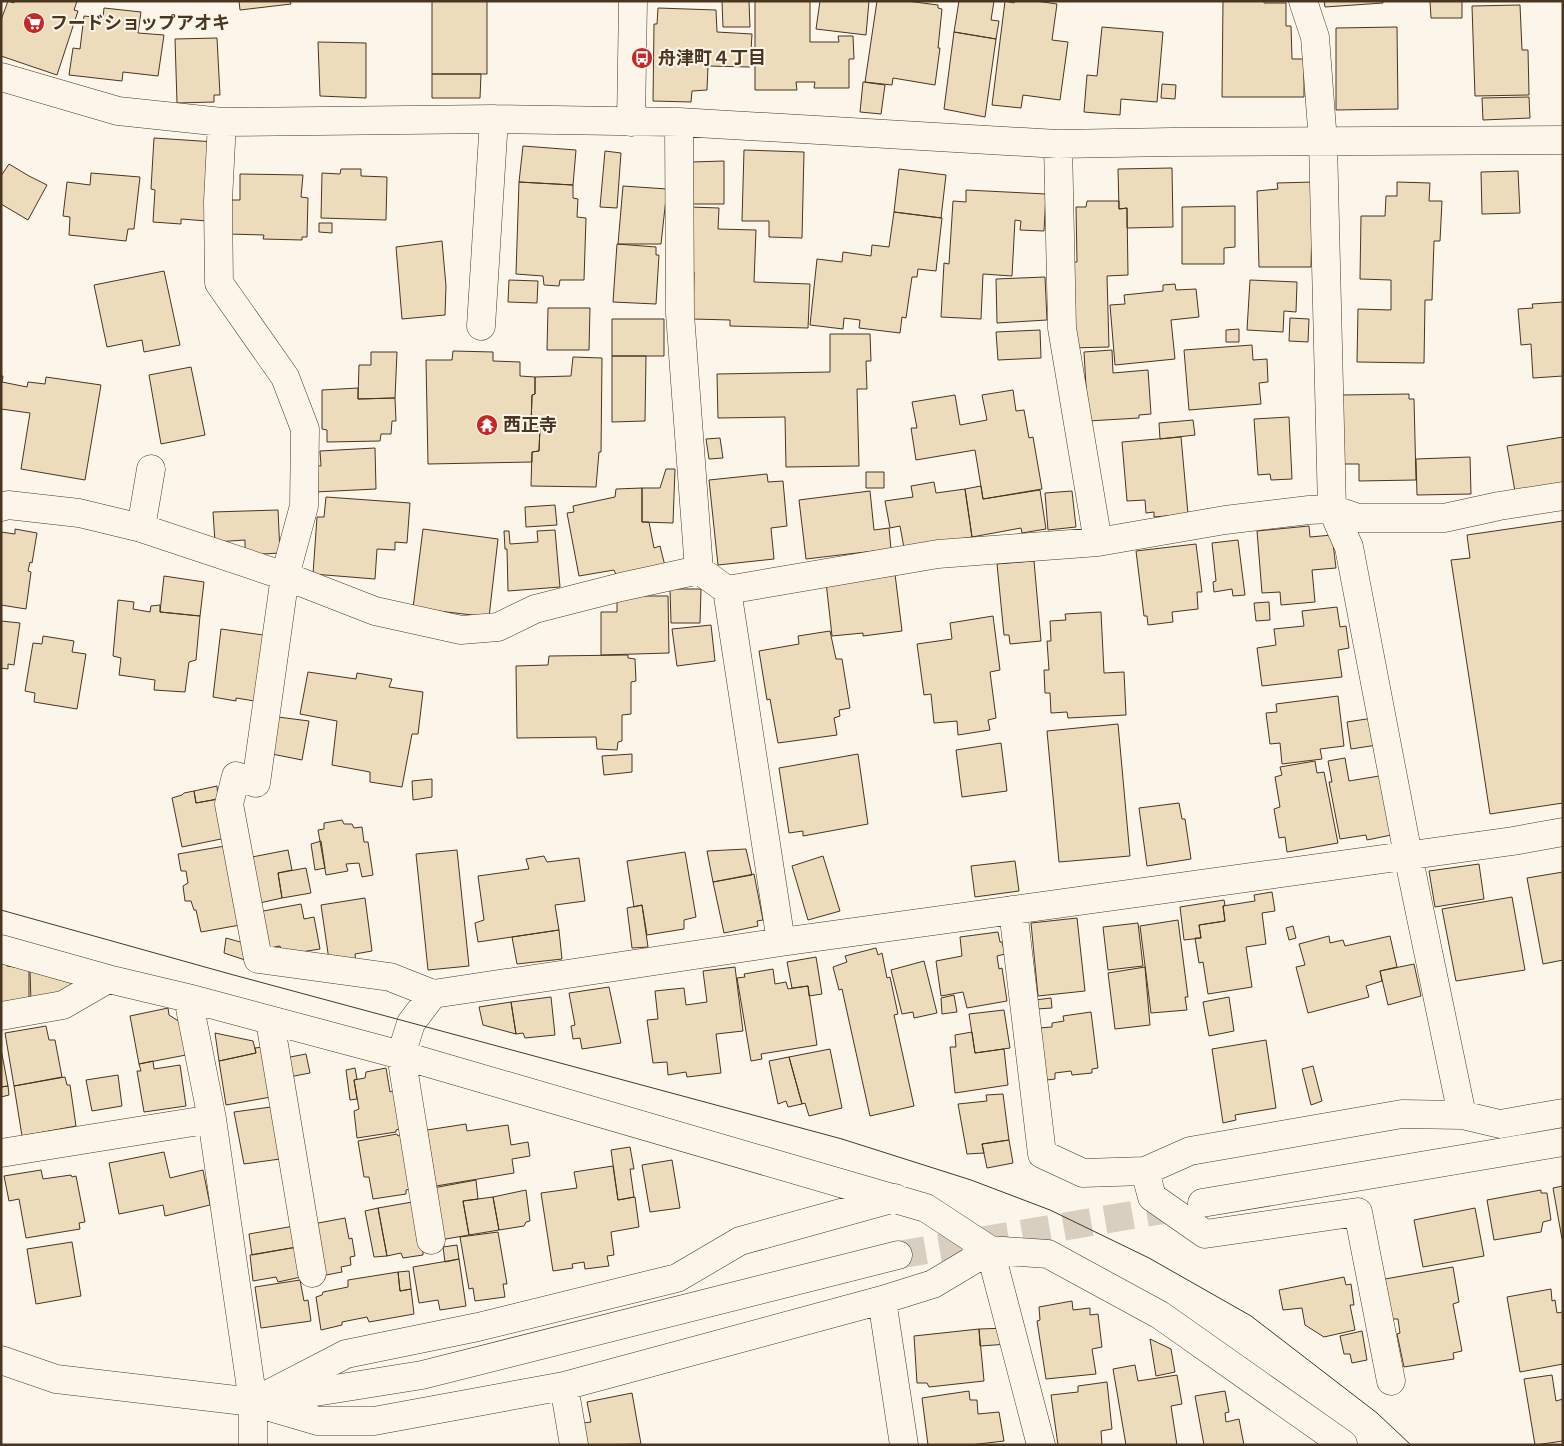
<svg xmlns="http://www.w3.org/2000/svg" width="1564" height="1446" font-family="Bitter,'Noto Sans JP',serif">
	<rect width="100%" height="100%" fill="#fbf6e9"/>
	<path fill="#ecdcbc" stroke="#4a3520" d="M8,1L14,3V1H77L74,10L78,11L57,75L1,56V20Z
		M239,1H290L291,4L240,10Z
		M432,1H487V74H432Z
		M722,1H749L750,27H723Z
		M755,1H810V42H839L838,36H853L854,59H849V88H814L815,82H796L797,90H755Z
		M820,1H869L866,35L816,29Z
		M877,1H907L938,5V8L942,9L938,48H940L935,85L893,78L892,85L865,82Z
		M959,1H994L991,20L999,21L996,39L954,32Z
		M1005,1L1014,3L1015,1H1036L1057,4L1052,40L1068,42L1060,100L1023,95L1021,108L992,105Z
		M1223,1H1264V3H1286V26H1291L1292,59H1304V97H1222Z
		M1324,1H1383V3L1325,7Z
		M1430,1H1462V18H1431Z
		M1520,5L1522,50H1528L1529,95L1475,96L1472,6Z
		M104,8L141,12L138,33L164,35L158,76L123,72L122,81L69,75L73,48L80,49L84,16L103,18Z
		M658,8L716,10L717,32L752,34L750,67L708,66L707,90L692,91L691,102L653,101L654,24H657Z
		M1102,27L1163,32L1157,102L1121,99L1120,115L1084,112L1087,75L1097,76Z
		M1397,27L1398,109L1336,110V28Z
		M954,32L996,39L985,117L944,109Z
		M217,38L220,95H214V102L177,103L175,39Z
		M318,42L366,43V98L320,96Z
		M432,74H481L480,98H432Z
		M863,82L885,85L881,114L860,112Z
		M1162,84L1176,85L1175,99L1161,98Z
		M1529,97L1530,118L1483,120L1482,98Z
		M154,138L215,142L207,221L181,219V224L153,222L155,190L151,189Z
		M523,146L576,150L573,185L519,182Z
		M744,150L804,152L802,238L769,237V221H742Z
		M605,151L621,153L617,208L600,207Z
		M724,161V204H692L691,162Z
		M9,164L29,176L47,185L28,220L1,204V176Z
		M1172,168L1173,227L1127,228V208L1119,209L1118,169Z
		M341,169H361V176L387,177L386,220L321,218L322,173L340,174Z
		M899,169L946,175L941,218L894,212Z
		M1518,171L1520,213L1482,214L1481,172Z
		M91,173L140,177L134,229H128L126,241L69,235L70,217L63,216L67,182L90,185Z
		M240,174L303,175L301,197L308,198L307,237H302V240L263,239L264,235L228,234L229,200H240Z
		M519,182L573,185V198L578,199L577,217L586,218L584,280H560L559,286L544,285L543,276L516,274Z
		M1313,182L1311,267H1259L1257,191L1278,189L1277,183Z
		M1397,182L1430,183L1429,201H1442L1440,241H1434L1432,300H1425L1424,363L1357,362L1358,309L1391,310V280L1360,279L1361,216H1385L1386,196H1397Z
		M623,186L667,189L661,244H618Z
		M966,190L1046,194L1044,231L1020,230L1021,221L1015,220L1012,276L983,274L981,319L941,317L944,263L949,264L953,201L966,202Z
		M1087,201H1119V209L1127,208L1128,275L1107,276L1109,347L1070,348V262H1077L1076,207H1086Z
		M1235,206V247L1224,248V264H1182V207Z
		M690,207L719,208L718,229L756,230L754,282L810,284L808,328L730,326V320L693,319L694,272H688Z
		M894,212L942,218L936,271L918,269L917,277H912L906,318L902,317L900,333L859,328L860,320L844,318L843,329L810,325L817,259L842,262L843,252L871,256L872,245L889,247Z
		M319,223H332V233L319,232Z
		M442,241L446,286L445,315L402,319L396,247Z
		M617,244L656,247V255H659L656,304L613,302Z
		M164,271L180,345L144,352L142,340L107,347L94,285Z
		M1045,277L1047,320L997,323L996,279Z
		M509,280L538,281L537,303L508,302Z
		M1250,280L1297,282L1296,312L1284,311L1283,332L1247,330Z
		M1175,284L1176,290L1196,289L1199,317L1171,320L1175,359L1115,365L1110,305L1125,304L1124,295L1163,291V285Z
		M1563,302V376L1533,378L1531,344L1521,345L1518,309L1533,308L1532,304Z
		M548,308H590L589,350H547Z
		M1290,318L1309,319L1308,342L1289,341Z
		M612,319H664V356H612Z
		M1239,329V342H1226V330Z
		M1040,330L1041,358L998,360L996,332Z
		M830,334H870L871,361H866L867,389H857L859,466L786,467L785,417L718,418L717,374L830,372Z
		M1252,345L1253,360L1267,359L1268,382L1259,383L1261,404L1189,410L1184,350Z
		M1112,350L1113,373L1148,370L1151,414L1139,415V418L1088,421L1084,352Z
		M453,351L493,352V361L520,362V376L535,377V394L532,395L531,426L540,427L539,451L532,452V462L428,464L426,360H452Z
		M371,352H397L395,398L358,399L359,365H371Z
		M612,356H646L645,421L612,422Z
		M573,357L602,358L601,452H599L596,487L531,486L532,452L539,451L540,427L531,426L532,395L535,394V377L571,376Z
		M191,367L205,435L161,444L149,375Z
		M1,376H3L2,382L27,387L28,382L45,384L46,377L101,385L85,480L21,469L30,413L1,409Z
		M358,388V399L395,398L396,421H392L391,434H381L380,441L327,442V430L322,429V390Z
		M1013,390L1016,411L1024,410L1029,438L1033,437L1042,489L983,499L975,450L916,460L911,428H917L912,402L955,395L960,425L987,420L982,395Z
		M1409,394V399H1414L1416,480L1359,481V464H1343L1342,395Z
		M1289,417L1292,479L1271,480L1270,474L1258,475L1254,419Z
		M1193,420L1195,435L1160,439L1159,423Z
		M1181,437L1188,514L1154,517V512L1146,513L1145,500L1127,501L1122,442Z
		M1563,437V489L1516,497L1507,446Z
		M720,438L723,458L709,459L706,439Z
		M375,448L376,489L315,492L312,465L321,466L320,451Z
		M1470,457L1471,494L1417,495L1416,459Z
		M666,469H675L673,523L642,522V488H660Z
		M866,472H884V488H866Z
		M767,474L768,482L783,481L787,526L771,528L774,559L718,565L709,480Z
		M934,482L936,493L965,489L972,537L904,548L900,526L890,528L885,501L913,497L911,486Z
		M981,486L983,499L1040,490L1046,529L1022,533L1021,528L972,537L965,489Z
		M642,488V522H649L654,548L660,546L665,566L616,575L614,570L579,576L567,513L574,512L573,506L615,497L616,489Z
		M870,491L874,530L889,528L891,549L806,559L799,500Z
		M1072,491L1076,527L1048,530L1045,493Z
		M326,497L410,503L407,543L395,542V550L377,549L375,579L313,574L317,517H324Z
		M555,505L557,525L526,527L525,507Z
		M278,510L280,553L245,555V540L215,542L213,512Z
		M1563,521V803L1490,814L1451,560L1470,558L1467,535Z
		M1309,526L1310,537L1332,535L1336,568L1312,570L1315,602L1281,605L1280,592L1262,593L1257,531Z
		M15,529L37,533L32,563L30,562L28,571L31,572L26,609L1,605V532L15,534Z
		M423,529L498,539L489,617L413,608Z
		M555,530L560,587L508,591L507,549H505L504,531H509L510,544L538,542L537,531Z
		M1238,540L1245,595L1233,596L1232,589L1214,592L1213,582L1216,581L1212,543Z
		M1196,544L1202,592H1197L1198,609L1172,612L1173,622L1148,625L1147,616H1144L1136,551Z
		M1034,561L1041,641L1010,644L1009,635H1004L997,564Z
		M895,574L902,631L863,636V633L832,636L826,582Z
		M164,576L204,582L200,616L160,612Z
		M670,589H701L700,623H671Z
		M617,596H668L669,653L601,655V612H617Z
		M118,600L134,602L133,609L150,612L151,606L160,605V612L200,616L196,660L189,662L185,692L154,690L155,680L119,675L121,658L113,656Z
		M1269,602L1270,620L1256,621L1254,603Z
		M1337,607L1340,627L1346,626L1349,648L1338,650L1342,677L1262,686L1257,648L1276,645L1274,629L1304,626L1302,611Z
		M1101,612L1104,673L1124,672L1126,715L1068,718L1067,712L1051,713L1050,693H1045L1044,670H1049L1047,641H1051L1050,621L1066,620L1065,614Z
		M993,616L1000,670L990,672L996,718L988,720L990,730L958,735L957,721L934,723L931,694L924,695L917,644L952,639L950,623Z
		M1,621L20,623L14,665L8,664V669L1,668Z
		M711,625L715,661L677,666L672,629Z
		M221,629L270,636L261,702L236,698V701L213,697Z
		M830,631L836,659H842L850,708L839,710L840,716L834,718L837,735L778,743L770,699L767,700L759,651L799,644L798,636Z
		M43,636L74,641L72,652L86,654L77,709L34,702L35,693L25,691L33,643L42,644Z
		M628,655V658L635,659L636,681L631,682V714L622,715V741L618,742L617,750L597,749L596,737L517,738L516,666L548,665L549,656Z
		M308,672L356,679L357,673L392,679L389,687L423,692L418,734H412L402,787L370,782V772L332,765L337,721L300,714Z
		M1338,696L1344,746L1320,749L1322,759L1282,764L1280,743L1270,744L1266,713L1277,712L1276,704Z
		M278,717L309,721L302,760L272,754Z
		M1373,718L1377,745L1351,749L1347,722Z
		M1118,724L1130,856L1059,862L1047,731Z
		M1001,743L1007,791L962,797L956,750Z
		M632,754V772L604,775L602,756Z
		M858,754L868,824L803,836V831L789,833L779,768Z
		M1345,758L1349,781L1385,775L1396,834L1367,840L1366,835L1340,839L1329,782H1332L1328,761Z
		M1315,761L1317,773L1324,772L1338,843L1287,852L1285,837L1279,838L1274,809L1280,807L1275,777L1282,775L1280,767Z
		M432,779V797L413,800L412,781Z
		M217,786L218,799L196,803L194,791Z
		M194,791L196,803L218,799L226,838L182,847L172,798L182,795L184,793Z
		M1179,803L1182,819H1185L1191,859L1147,866L1139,808Z
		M342,820L344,824H352L354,828L362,827L364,842H368L373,875L362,877L359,863L346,864L348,871L326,875L318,830L324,829V823Z
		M321,841L325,868L315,870L311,844Z
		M225,846L240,925L201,932L196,910H194L191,901H185L183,886L188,883L186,871H181L178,854Z
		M746,849L752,875L713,882L707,851Z
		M288,850L292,870L278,873L282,898L255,904L247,858Z
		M457,850L469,966L428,970L416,854Z
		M685,852L696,917L684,920V929L647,935L642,905L634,907L627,861Z
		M544,856L547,862L579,858L585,901L555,905L559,930L478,942L475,923L484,920L478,876L529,869L526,859Z
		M823,856L840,911L808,920L792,866Z
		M1015,861L1019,891L975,897L971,866Z
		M1479,864L1484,899L1435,907L1429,871Z
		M306,868L311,893L282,898L278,873Z
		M1563,872V960L1543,964L1527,878Z
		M754,874L763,920L757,921L758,926L724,933L713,882Z
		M1272,892L1275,911L1262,913L1266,944L1246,947L1252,987L1208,994L1203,962L1199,963L1195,938H1201L1199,925L1225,921L1223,906L1255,901L1254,895Z
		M1512,897L1525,970L1456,981L1442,909Z
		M365,898L372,951L355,954L356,963L329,960L321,905Z
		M1224,900L1225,905L1223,906L1225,921L1199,925L1201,938L1184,940L1180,907Z
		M301,904L304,919L314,917L320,949L282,955L280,946L264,949L258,912Z
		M642,905L648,947L632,948L627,908Z
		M1077,918L1085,991L1038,996L1031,923Z
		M1178,920L1188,997H1185L1187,1010L1151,1013L1140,926Z
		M1138,923L1143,966L1108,970L1103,927Z
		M1293,926L1296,938L1289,940L1286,928Z
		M559,930L562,959L517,964L512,937Z
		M998,932L1000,942H1002L1005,954L997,956L999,969L1002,968L1007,1001L967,1008L963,992L941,996L936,961L962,956L960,937Z
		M1329,936L1330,943L1343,940L1345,946L1390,936L1397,967L1380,971L1382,981L1366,986L1369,997L1308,1013L1296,967L1305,965L1299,944Z
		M226,938L244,943L245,960L224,953Z
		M876,948L878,955L882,953L887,978L890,977L898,1014L894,1015L914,1106L870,1116L842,989L839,990L833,967L847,962L845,956Z
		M816,957L822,994L809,996L808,986L792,988L787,962Z
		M924,961L937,1013L914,1018L913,1012L902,1014L891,970Z
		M6,963L7,966L29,969V1003L1,1008V964Z
		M1414,964L1421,996L1388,1005L1380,971Z
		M735,967L743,1031L716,1034L721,1073L687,1077L686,1072L668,1075L667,1062L653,1063L647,1020L658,1019L655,991L684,988L686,1005L707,1002L703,971Z
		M1145,967L1150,1025L1115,1029L1108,973Z
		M773,969L775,984L786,982L788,989L808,986L817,1045L761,1054L762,1059L751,1061L737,978L745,977L744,974Z
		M30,971L71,983L68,992L31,1003Z
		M609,987L621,1043L582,1049L580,1038L573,1039L571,1026L575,1025L569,993Z
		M954,995L957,1012L942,1014L941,998Z
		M551,997L555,1035L525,1038L523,1033L516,1034L511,1002Z
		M1229,997L1234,1031L1209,1036L1203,1002Z
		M1051,998L1052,1008L1036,1009L1035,1000Z
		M511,1002L516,1034L483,1025L479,1007Z
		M168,1008L169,1015L180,1022L186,1055L139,1064L130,1016Z
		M1004,1010L1010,1048L975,1053L969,1014Z
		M1091,1012L1098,1068L1092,1069V1073L1072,1075L1071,1071L1055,1073V1079L1047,1080L1039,1028L1052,1027V1023L1064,1021L1063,1016Z
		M46,1026L49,1040H55L62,1077L14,1086L5,1033Z
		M972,1032L975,1053L1004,1049L1008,1085L955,1093L950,1047H956L955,1035Z
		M215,1033L253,1041L256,1053L219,1061Z
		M1266,1040L1276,1108L1235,1115L1236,1120L1223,1123L1212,1049Z
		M263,1047L271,1097L226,1105L219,1061L256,1053L255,1048Z
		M1,1049L8,1086L1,1087Z
		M830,1049L842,1108L809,1116L805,1103L802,1104L789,1057Z
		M306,1054L310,1073L289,1077L285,1058Z
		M789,1057L802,1104L788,1107L786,1101L778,1104L769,1061Z
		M153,1061L154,1069L180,1065L186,1106L144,1112L137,1071H141L139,1064Z
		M1313,1066L1322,1101L1311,1105L1302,1069Z
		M355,1068L357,1079L354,1080L357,1099L350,1100L346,1070Z
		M386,1068L390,1092L394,1090L405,1127L396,1130V1132L357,1138L354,1111L359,1109L354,1080L365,1078L366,1072Z
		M118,1075L122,1106L92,1111L86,1080Z
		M65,1077L67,1085H70L76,1126L22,1136L14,1086Z
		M8,1086L9,1095L1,1097V1087Z
		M1003,1094L1009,1140L982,1144L984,1153L967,1154L958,1104L987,1101L986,1095Z
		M271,1107L280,1159L244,1164L234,1112Z
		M466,1124L467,1131L508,1125L511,1145L528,1142L530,1156L512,1159L514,1173L436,1186L427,1130Z
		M406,1133L410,1189L406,1190V1194L373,1199L369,1177H364L358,1141L397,1134L398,1136Z
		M1009,1140L1013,1163L987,1168L982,1144Z
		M630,1147L634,1169H630L634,1197L618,1200L611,1150Z
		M164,1152L170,1178L203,1170L210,1205L165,1216L163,1205L119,1214L109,1163Z
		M672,1160L680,1208L650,1212L642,1165Z
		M613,1166L618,1200L635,1197L639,1227L611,1232L614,1255L607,1256L609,1266L585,1269L584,1262L572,1264L573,1268L553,1271L541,1193L577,1188L574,1172Z
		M41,1170L43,1179L71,1175L72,1177L76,1176L85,1222L79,1223L80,1229L26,1238L19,1199L9,1201L4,1176Z
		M476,1180L478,1199L463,1201L469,1235L440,1240L433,1188Z
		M1563,1186V1239H1562L1553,1188Z
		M526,1190L530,1221L526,1222L524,1226L499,1230L493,1197Z
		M1541,1190V1193H1547L1551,1220L1543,1222L1541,1232L1494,1240L1487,1200Z
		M493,1197L499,1230L469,1235L463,1201Z
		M418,1201L425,1249L423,1250V1255L403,1258L401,1253L387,1256L378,1208Z
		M378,1208L387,1256L374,1257L365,1211Z
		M1475,1208L1484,1256L1423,1267L1414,1220Z
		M345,1218L349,1239L352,1238L355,1256L350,1257L351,1265L341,1267L342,1272L321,1276L313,1224Z
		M294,1226L297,1247L252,1255L249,1234Z
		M498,1232L507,1284H503L505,1297L475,1301L473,1288L469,1289L460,1237Z
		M72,1242L81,1296L36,1304L27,1249Z
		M457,1245L459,1259L445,1262L443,1247Z
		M297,1247L301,1277L278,1282L276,1277L253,1281L250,1255Z
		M459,1259L466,1306L440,1310L438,1300L419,1303L413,1267Z
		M1453,1267L1459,1302L1453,1304L1462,1351L1453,1353L1454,1359L1404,1367L1397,1334L1400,1333L1398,1319H1392L1385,1279Z
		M409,1271L411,1289L400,1291L398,1272Z
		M398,1272L400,1291L411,1289L414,1314L369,1322L367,1317L342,1322V1325L321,1330L316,1297L322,1295L323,1292L348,1287V1280Z
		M1344,1277L1346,1285L1351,1284L1354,1305H1350L1355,1330L1324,1337L1305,1325L1302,1308L1283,1310L1279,1290Z
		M300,1280L304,1301L308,1300L311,1321L261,1328L255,1287Z
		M1551,1289L1552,1301L1555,1300L1557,1313L1563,1312V1364L1520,1372L1507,1297Z
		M1072,1301L1073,1310L1090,1308V1315L1098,1314L1102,1347L1092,1349L1096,1374L1046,1379L1037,1321L1040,1320L1039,1307Z
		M1008,1328L1009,1344L980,1346L979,1329Z
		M979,1329L984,1381L929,1387L927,1383H917L914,1336Z
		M1362,1331L1367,1360L1352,1363L1350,1354H1344L1340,1336Z
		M1150,1339L1171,1349L1175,1372L1156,1376Z
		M1135,1365L1138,1381L1177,1375L1182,1404L1171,1406L1177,1445H1126L1113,1369Z
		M1552,1375L1556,1401L1563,1399V1441L1535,1445L1524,1379Z
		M1107,1382L1112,1429L1101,1431L1102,1445H1058L1051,1395L1078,1392V1386Z
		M969,1391L970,1400H977L978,1414L999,1412L1004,1441L970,1445H928L922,1398Z
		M1225,1391L1229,1412L1225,1413L1226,1422L1239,1419L1244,1445H1204L1195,1396Z
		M632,1393L641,1444L587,1445L583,1423L591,1422L587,1402Z"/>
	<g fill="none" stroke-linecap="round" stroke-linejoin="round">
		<path stroke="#d8cfc1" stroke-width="28" stroke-dasharray="28 14" stroke-linecap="butt" d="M898,1255L1185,1206"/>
		<g stroke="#4a3520" stroke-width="29">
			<path id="minor" d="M1303,1L1315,37L1323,142L1332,509L1349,547L1408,855L1462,1115
				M1,77L118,111L222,122L494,119L679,122L1058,144L1171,142L1563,140
				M222,122L218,201L219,283L285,377L305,429L304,506L285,576L256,783L236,776L229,804L258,959L390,977L433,994
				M631,122L633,1
				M679,122L680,314L699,570L727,590L781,942
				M1058,144L1062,328L1098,542
				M481,326L494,119
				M1,507L8,505L79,513L141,528L285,576L375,611L461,630L498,627L535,609L621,587L699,570
				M141,528L151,469
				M727,590L938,554L1098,542L1225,520L1309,510L1332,509L1358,518H1444L1499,506L1563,496
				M1013,910L1042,1154L1083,1173L1145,1171L1190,1151L1402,1114L1462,1115L1500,1124L1563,1113
				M1,949L108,979L188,998L401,1055L926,1208L990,1250L1048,1254L1160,1315L1343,1444
				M188,998L212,1119L253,1402V1445
				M1,1016L63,1005L108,979
				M270,1021L312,1273
				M1,1153L212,1119
				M1145,1171L1152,1197L1205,1234L1358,1212L1391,1381
				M431,1240L401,1055L411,1023L433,994L781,942L1513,841L1563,832
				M882,1300L904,1445
				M564,1386L574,1445
				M259,1399L346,1354L478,1327L677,1278L740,1241L895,1198
				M253,1402L318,1421H374L564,1386L882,1300L933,1284L990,1250L1041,1445"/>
		</g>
		<g stroke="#4a3520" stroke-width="29">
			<path id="tertiary" d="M1202,1203L1563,1142
				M1,1360L56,1379L253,1402L422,1375L898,1255"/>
		</g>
		<use href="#minor" stroke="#fbf6e9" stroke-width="28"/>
		<use href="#tertiary" stroke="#fbf6e9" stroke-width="28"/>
		<path stroke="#4a3520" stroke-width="1" d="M1,910L230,974L842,1139L971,1180L1050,1210L1149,1258L1251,1316L1377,1413L1411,1445"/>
	</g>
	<defs>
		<g id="supermarket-disc" transform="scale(1.125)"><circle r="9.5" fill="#c62828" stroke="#fbf6e9"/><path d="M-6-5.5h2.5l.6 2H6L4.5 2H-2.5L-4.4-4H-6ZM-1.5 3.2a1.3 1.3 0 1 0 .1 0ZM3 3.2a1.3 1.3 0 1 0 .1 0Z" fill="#fff"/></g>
		<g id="bus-disc" transform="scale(1.125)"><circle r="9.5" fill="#c62828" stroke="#fbf6e9"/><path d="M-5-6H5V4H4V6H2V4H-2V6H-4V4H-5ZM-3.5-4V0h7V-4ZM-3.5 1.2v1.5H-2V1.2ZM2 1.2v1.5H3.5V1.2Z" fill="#fff"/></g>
		<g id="temple-disc" transform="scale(1.125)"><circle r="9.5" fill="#c62828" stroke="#fbf6e9"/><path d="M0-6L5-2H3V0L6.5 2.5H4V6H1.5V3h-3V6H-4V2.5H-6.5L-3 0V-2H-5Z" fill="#fff"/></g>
	</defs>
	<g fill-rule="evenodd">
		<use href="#supermarket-disc" x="34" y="23"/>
		<use href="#bus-disc" x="642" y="58"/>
		<use href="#temple-disc" x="487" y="425"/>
	</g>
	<g text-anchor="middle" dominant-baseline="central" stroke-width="4" stroke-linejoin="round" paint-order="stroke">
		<g font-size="18" font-weight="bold" fill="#4a3520" stroke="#fbf6e9" text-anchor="start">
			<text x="50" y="23">フードショップアオキ</text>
			<text x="658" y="58">舟津町４丁目</text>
			<text x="503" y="425">西正寺</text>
		</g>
	</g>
	<rect width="1564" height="1446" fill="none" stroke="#4a3520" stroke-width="5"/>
</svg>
